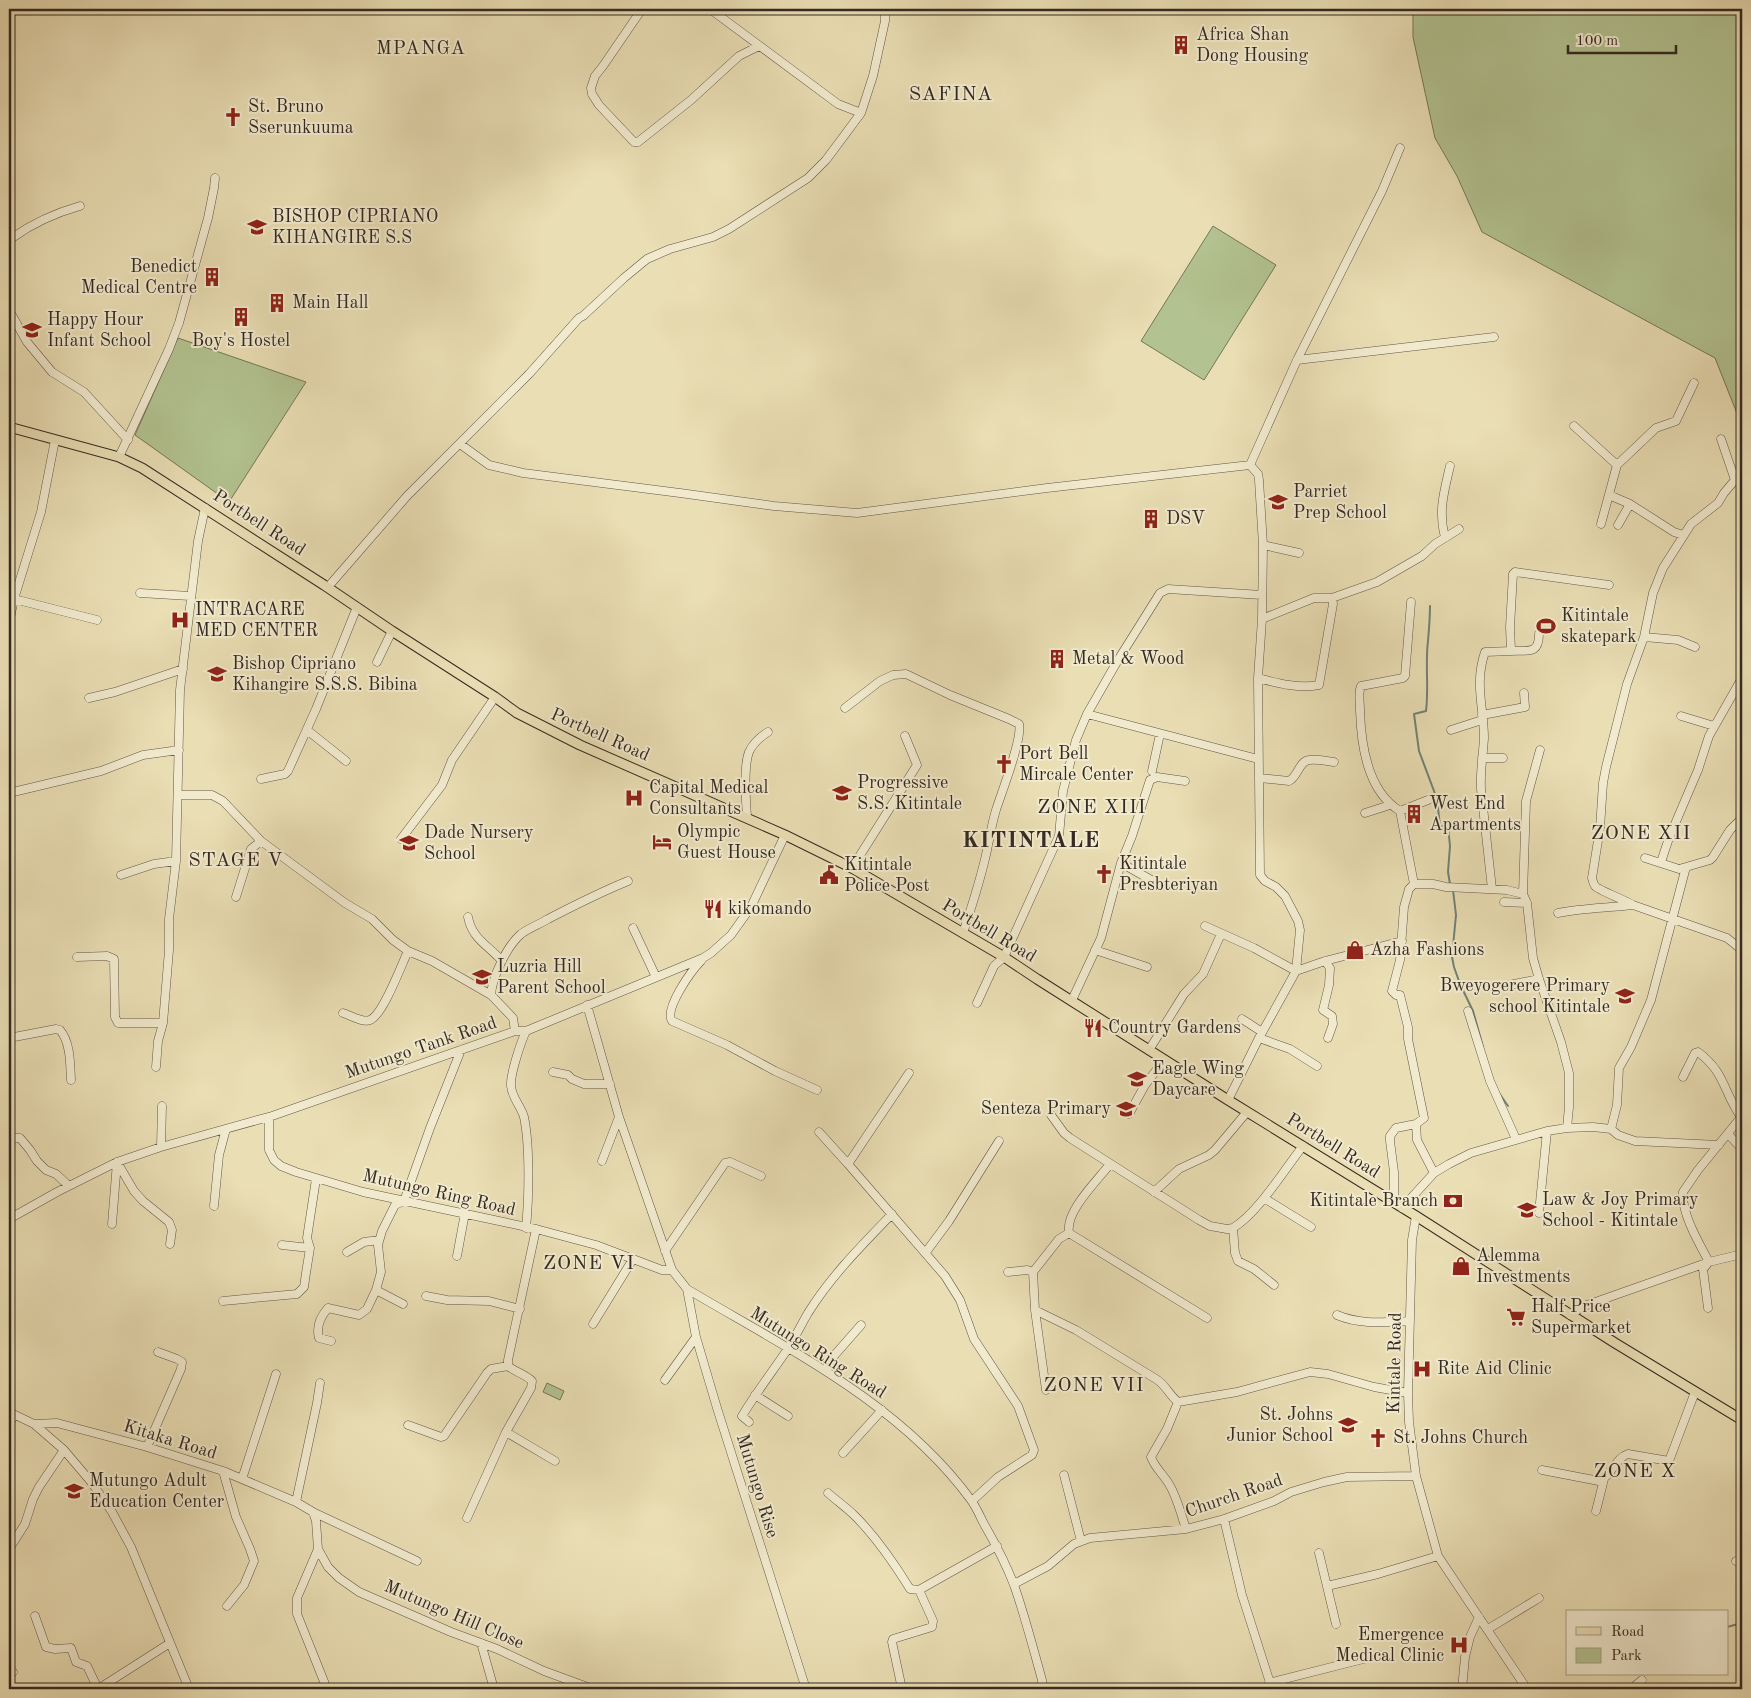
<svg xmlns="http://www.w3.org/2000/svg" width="1751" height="1698" font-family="'Old Standard TT',serif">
	<rect width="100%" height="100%" fill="#eadeb4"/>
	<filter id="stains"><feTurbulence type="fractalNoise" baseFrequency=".004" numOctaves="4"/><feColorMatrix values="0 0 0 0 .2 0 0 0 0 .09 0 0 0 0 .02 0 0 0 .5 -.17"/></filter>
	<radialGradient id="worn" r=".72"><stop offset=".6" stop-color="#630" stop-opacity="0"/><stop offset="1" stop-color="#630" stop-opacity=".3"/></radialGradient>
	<path fill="#b2c290" stroke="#74765a" d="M1413,9H1742V455H1740V421L1715,358L1482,232L1457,176L1435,138L1413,37Z
		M1213,226L1276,265L1204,380L1141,341Z
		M178,338L306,382L229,502L135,435Z
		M547,1383L564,1391L560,1400L543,1392Z"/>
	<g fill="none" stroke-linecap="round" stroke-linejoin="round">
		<path stroke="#708278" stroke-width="2" d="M1430,606C1430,618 1429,629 1428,641C1425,664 1429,688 1426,711L1414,714L1419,751L1437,799L1440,826H1448L1450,846L1448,872L1450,884
			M1453,890L1456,915L1452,957L1454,967L1460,984L1473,1011L1483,1047
			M1499,1093L1508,1106
			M1727,1627L1742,1623"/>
		<g stroke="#625747" stroke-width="9">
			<path id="minor" d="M642,9L603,66L595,76L591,88L592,94L599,105L634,142H638L691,100L739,56L759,46
				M710,9L838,104L861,113
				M9,242L12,238C33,223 55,213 80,206
				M9,310L27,342L52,372L84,392L128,440
				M1297,360L1494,337
				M1574,426L1617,465
				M1721,439L1735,480
				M460,444L489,465L523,473L680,493L774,506L857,513L1047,488L1250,465L1258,474L1259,480L1263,545L1262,619L1258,678L1260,875L1265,881L1276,887L1285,896L1298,921L1300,930L1296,971L1259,1038L1228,1100
				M119,457L169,349L179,323L208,218L214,188L215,178
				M1250,465L1297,360L1382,191L1400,148
				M1742,466L1735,480L1724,493L1718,503L1691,524L1663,568L1653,593L1644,637L1627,684L1606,767L1603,783L1600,828L1592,878C1593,881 1593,883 1595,886C1598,890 1625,900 1633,905L1727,938L1742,950
				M1609,495L1630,504L1674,532L1683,535
				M1601,524L1617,465L1656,428L1676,421L1694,383
				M1618,525L1630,504
				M1445,538C1438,511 1444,492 1450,466
				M1263,545L1299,553
				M328,587L407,496L529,374L579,318L583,316L624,278L647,259L670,249L713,237L729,229L808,178L826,160L861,113L873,76L885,21V9
				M140,593L190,596
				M1332,598L1377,582L1422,556L1435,544L1459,529
				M14,599L97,620
				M1411,602L1405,676L1403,678L1361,686C1358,693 1360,702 1360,710C1361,745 1367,791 1400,811L1414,884
				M9,623L14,599L41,512L55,440
				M1644,637L1678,640L1695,647
				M1511,651C1528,650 1539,655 1539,634
				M377,662L392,631
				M1258,678C1277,683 1299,689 1319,685L1333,604L1332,598H1314L1262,619
				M89,698L115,692L183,669
				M845,708L880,681L893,675L906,674L950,695L1009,719L1019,724C1023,738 1001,794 996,810C991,826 989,843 985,859C979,884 971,909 963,933
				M1087,714L1258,759
				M1482,715L1525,707L1524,693
				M1681,716L1714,726
				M307,730L346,761
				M1451,730L1482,720
				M1540,750L1526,801L1523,894L1527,903L1533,958L1539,979L1561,1042L1569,1073V1107L1567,1128
				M1482,758H1503
				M1152,771L1160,734
				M1259,778L1289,781C1298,777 1299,761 1309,760C1317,759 1326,761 1334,762
				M261,779L285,774L288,771L316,709L357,607
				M9,793L101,771L143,755L179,750
				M178,795H212L223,801L261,841L345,903L372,919L393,940L408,951L432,961L491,995L513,1018L515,1031
				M1400,811L1428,800
				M1365,813L1390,805
				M747,817C746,801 743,767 749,752C753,743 760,737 768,732
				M401,839L442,785L452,760L495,697
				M1645,858L1679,869L1686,867
				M1661,862L1669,838L1698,770L1709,736L1742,678
				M1121,863L1162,886
				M852,868L917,765L905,736
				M121,875L154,864L176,861
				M1492,889L1481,789C1480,771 1483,755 1484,738C1484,707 1474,684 1485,652L1511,651L1510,627L1513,574L1515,572L1609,585
				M236,897L251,849L261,841
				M1504,902L1527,903
				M1558,913C1583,908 1608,908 1633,905
				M468,917C472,939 488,945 502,961
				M1205,926L1254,948L1296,971L1325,961L1402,941
				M633,928L656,977
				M1095,950L1147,967
				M77,957L107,956L114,959L115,1017L118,1023H163
				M701,961C691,971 664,1009 672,1021L727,1045L775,1071L817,1090
				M1325,961L1330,968L1329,985L1323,1010L1332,1016L1333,1024L1328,1038
				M1509,985L1539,979
				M491,995C492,977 507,946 521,934C529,928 540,924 548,919C575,905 601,892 628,881
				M1072,1000L1101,938L1121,863L1132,836L1150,780L1157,777L1185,781
				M977,1003L994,966L1004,957L1059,836L1063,791L1076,740L1087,714L1118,660L1160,593L1168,589L1262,595
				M587,1005L619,1117L672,1270L687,1289C788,1349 900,1403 971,1500C976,1507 980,1516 984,1524C995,1543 1006,1564 1014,1585C1025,1616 1033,1648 1042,1680V1689
				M1468,1011L1490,1081L1516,1139
				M343,1013C350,1015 363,1023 370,1020C383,1015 401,966 408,951
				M1242,1019L1262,1032
				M9,1038L56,1029L60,1030C71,1043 70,1065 71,1080
				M1259,1038L1290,1049L1317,1066
				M1149,1050L1184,994L1203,974L1221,934
				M156,1067L158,1041L163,1023L169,950V919L176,861L180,690L198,541L205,508
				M553,1072L568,1075L572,1079L584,1084H610
				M1683,1077L1695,1053L1698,1052C1726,1073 1723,1092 1741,1117
				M1129,1114L1145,1085L1164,1060
				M1051,1115L1064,1133L1070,1138L1199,1220L1210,1226L1227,1229L1233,1228
				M269,1117V1150L274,1160L281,1166L296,1172L363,1192L536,1229L596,1245L662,1270H672
				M1416,1124L1417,1140L1434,1173
				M1611,1129L1617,1105L1619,1068L1631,1047L1651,1000L1686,867L1710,860L1713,857L1730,830L1742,818
				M819,1132L848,1164L945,1276L960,1300L974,1339L1018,1406L1034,1450L1032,1455L998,1477L972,1501
				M1728,1134L1742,1149
				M9,1138H20L30,1150L37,1161L46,1170L56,1174L69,1186
				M161,1147L162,1106
				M602,1161L619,1117
				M848,1164L909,1073
				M1110,1164C1098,1180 1065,1211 1069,1233L1207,1318
				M1154,1192L1179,1169L1209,1155L1215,1150L1247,1112
				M1264,1198L1311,1227
				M1394,1203V1172L1390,1141V1136L1396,1128L1416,1124L1424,1118L1408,1039V1027L1400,995H1396L1392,991L1400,960L1404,907L1409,889L1414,884H1433L1446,887L1507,890L1523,894
				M214,1206L219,1155L226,1129
				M1402,1208L1434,1173L1449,1164L1471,1153L1547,1131L1567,1128L1593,1127L1611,1129L1618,1135L1635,1141L1719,1145
				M1539,1213L1547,1131
				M1416,1216L1412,1240L1408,1393L1409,1422L1416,1476L1438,1556L1527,1689
				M9,1219L57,1192L117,1162L161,1147L272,1116L515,1031H526L703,958L711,953L731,935L751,907L785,835
				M112,1224L117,1162L134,1191L143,1201L169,1222L172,1230L170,1244
				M526,1228C529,1197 530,1146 524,1117C521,1106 512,1098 511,1086C510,1074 521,1042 526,1031
				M536,1229L508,1360V1366C515,1372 525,1374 532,1381L531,1388L506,1432L555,1461
				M282,1245L310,1248
				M665,1251L725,1163L730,1162L761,1176
				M347,1252L364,1242L379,1240
				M926,1252L949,1221L999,1141
				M457,1256L465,1213
				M1008,1272L1027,1270L1033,1272
				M1274,1285L1254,1269L1238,1261L1235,1253L1233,1228C1258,1213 1284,1170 1303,1146
				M687,1289L696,1337L717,1408L806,1689
				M376,1290L403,1304
				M426,1296L447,1300L489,1301L520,1309
				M223,1301L297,1294L304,1287L306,1273L310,1248L307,1238L316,1179
				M1708,1308L1703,1269L1709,1262C1699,1243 1681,1213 1683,1192L1698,1170L1742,1116
				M1035,1310L1076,1330L1156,1379C1166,1385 1169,1395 1178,1402L1237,1392L1310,1372L1328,1374L1374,1387L1408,1393
				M1337,1315C1360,1325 1385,1322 1410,1321
				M1570,1315L1584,1306L1709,1262L1742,1254
				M593,1324L633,1259
				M331,1341L319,1338C316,1327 321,1316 328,1308L359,1315L367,1309L376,1290L381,1272L378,1245L382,1231L395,1205L404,1201L430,1128L461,1050
				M826,1371L832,1358L861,1325
				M665,1380L696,1337
				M1046,1390L1035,1310L1033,1272L1059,1239L1069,1233
				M755,1395L788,1416
				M1178,1402L1167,1429L1151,1457C1155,1468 1163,1474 1169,1484C1177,1497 1181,1514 1186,1529
				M9,1412L34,1424L64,1450L92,1483L112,1512L131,1547L189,1689
				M749,1422L742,1416C756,1393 772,1372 787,1350C795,1338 801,1325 808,1313C831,1276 862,1245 892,1214
				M9,1423L15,1415
				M34,1424L57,1423L147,1447L223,1471L296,1502L313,1512L316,1521L318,1549L328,1567L339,1578L359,1592L451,1632L497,1649L544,1671L593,1689
				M408,1425L441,1437L444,1436L487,1373L491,1369L508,1366
				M147,1447L181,1369L182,1362L177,1359L158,1352
				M843,1453L882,1410
				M1542,1470L1599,1481C1612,1476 1615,1458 1628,1454L1669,1461L1695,1392
				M223,1471L236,1517L250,1549L254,1561L244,1585L227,1606
				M1064,1475L1081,1541
				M242,1479L276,1374
				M828,1493C837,1501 847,1508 855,1516C877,1538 894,1563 910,1589L919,1590L997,1546
				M296,1502L317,1403L320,1383
				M1596,1511L1604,1479
				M313,1512L417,1561
				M467,1518L506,1432
				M1224,1519L1242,1595L1272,1689
				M9,1549L25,1524L33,1499L39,1487L64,1450
				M318,1549L297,1598V1614L327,1689
				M1319,1553L1336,1624
				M1736,1561L1742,1563
				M1014,1584L1048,1566L1074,1544L1090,1538L1186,1529L1224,1519L1274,1501L1291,1492L1324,1482L1347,1477L1416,1476
				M1327,1586L1378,1574L1438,1556
				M35,1616L46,1647L55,1649L71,1648L76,1662L87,1666L98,1689
				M1488,1629L1539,1598
				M481,1643L494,1689
				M9,1674L13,1672
				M1269,1683L1379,1655
				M98,1689L170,1643
				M902,1689L892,1642L893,1639L932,1627L933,1621L919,1590
				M1462,1689L1465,1657L1470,1637L1479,1617
				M1631,1689L1642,1680"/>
		</g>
		<g stroke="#352a23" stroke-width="11">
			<path id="major" d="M9,427L119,457L142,468L324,585L392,631L495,697L517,713L580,745L785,835L852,868L1004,957L1037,979L1228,1100L1416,1216L1615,1343L1742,1420"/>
		</g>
		<use href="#minor" stroke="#f1eace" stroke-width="8"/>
		<use href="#major" stroke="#eadeb4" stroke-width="9"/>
	</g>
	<defs>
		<g id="building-bare" transform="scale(1.5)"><path d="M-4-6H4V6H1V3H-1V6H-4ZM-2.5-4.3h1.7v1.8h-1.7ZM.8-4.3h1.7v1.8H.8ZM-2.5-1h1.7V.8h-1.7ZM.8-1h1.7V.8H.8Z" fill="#8f2418" stroke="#f1eace" stroke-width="2.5" paint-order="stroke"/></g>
		<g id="church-bare" transform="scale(1.5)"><path d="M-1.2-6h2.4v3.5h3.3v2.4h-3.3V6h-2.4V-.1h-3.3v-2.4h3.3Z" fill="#8f2418" stroke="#f1eace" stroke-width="2.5" paint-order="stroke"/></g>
		<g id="school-bare" transform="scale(1.5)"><path d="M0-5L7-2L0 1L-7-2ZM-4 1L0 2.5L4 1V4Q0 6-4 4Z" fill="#8f2418" stroke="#f1eace" stroke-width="2.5" paint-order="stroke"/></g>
		<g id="hospital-bare" transform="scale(1.5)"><path d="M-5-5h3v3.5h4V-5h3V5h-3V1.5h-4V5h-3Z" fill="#8f2418" stroke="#f1eace" stroke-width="2.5" paint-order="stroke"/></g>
		<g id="stadium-bare" transform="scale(1.5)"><path d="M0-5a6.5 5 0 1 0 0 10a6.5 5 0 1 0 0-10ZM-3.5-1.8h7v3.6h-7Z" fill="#8f2418" stroke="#f1eace" stroke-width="2.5" paint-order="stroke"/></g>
		<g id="hotel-bare" transform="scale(1.5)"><path d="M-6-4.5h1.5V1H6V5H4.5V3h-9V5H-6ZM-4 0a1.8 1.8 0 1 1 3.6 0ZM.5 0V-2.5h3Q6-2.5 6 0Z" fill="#8f2418" stroke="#f1eace" stroke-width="2.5" paint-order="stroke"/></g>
		<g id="civic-bare" transform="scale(1.5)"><path d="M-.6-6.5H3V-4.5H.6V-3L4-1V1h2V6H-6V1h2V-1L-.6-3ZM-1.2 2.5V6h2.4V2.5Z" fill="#8f2418" stroke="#f1eace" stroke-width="2.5" paint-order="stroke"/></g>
		<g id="restaurant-bare" transform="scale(1.5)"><path d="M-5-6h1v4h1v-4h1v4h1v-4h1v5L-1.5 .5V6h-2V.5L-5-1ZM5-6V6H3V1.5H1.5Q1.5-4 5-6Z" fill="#8f2418" stroke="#f1eace" stroke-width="2.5" paint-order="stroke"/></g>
		<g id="shop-bare" transform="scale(1.5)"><path d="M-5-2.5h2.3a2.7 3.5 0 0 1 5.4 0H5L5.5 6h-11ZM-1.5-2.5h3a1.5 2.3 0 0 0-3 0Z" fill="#8f2418" stroke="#f1eace" stroke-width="2.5" paint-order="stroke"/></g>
		<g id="bank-bare" transform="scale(1.5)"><path d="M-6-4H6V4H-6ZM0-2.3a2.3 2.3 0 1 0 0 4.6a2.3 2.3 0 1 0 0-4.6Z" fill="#8f2418" stroke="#f1eace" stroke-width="2.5" paint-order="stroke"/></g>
		<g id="supermarket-bare" transform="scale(1.5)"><path d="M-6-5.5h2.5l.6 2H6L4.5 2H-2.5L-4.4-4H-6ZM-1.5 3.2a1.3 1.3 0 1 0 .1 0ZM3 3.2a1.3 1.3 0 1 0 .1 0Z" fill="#8f2418" stroke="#f1eace" stroke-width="2.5" paint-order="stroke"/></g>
	</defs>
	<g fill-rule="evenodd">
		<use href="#building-bare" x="1181" y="45"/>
		<use href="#church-bare" x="233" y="117"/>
		<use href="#school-bare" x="257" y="227"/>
		<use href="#building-bare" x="212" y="277"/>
		<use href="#building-bare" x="277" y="303"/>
		<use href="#building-bare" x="241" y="317"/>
		<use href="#school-bare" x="32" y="330"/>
		<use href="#school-bare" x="1278" y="502"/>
		<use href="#building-bare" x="1151" y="519"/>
		<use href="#hospital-bare" x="180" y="620"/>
		<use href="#stadium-bare" x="1546" y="626"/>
		<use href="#building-bare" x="1057" y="659"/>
		<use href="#school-bare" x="217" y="674"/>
		<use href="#church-bare" x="1004" y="764"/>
		<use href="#school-bare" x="842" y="793"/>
		<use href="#hospital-bare" x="634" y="798"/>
		<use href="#building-bare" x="1414" y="814"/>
		<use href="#hotel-bare" x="662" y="842"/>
		<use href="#school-bare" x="409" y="843"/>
		<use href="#church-bare" x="1104" y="874"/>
		<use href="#civic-bare" x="829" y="875"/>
		<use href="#restaurant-bare" x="713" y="909"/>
		<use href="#shop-bare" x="1355" y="950"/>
		<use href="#school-bare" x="482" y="977"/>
		<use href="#school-bare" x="1625" y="996"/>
		<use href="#restaurant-bare" x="1093" y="1028"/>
		<use href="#school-bare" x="1137" y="1079"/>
		<use href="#school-bare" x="1126" y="1109"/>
		<use href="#bank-bare" x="1453" y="1201"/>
		<use href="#school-bare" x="1527" y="1210"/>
		<use href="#shop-bare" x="1461" y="1266"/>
		<use href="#supermarket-bare" x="1516" y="1317"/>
		<use href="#hospital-bare" x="1422" y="1369"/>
		<use href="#school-bare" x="1348" y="1425"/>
		<use href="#church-bare" x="1378" y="1438"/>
		<use href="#school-bare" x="74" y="1491"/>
		<use href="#hospital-bare" x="1459" y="1645"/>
	</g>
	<g text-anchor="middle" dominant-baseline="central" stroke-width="4" stroke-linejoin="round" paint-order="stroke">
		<g font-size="18" fill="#352a23" stroke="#f1eace" text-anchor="start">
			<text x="1196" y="35">Africa Shan<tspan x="1196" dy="21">Dong Housing</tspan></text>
			<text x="248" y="107">St. Bruno<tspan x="248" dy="21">Sserunkuuma</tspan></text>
			<text x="272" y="217">BISHOP CIPRIANO<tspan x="272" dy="21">KIHANGIRE S.S</tspan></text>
			<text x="197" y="267" text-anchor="end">Benedict<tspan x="197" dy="21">Medical Centre</tspan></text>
			<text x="292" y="303">Main Hall</text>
			<text x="47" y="320">Happy Hour<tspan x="47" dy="21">Infant School</tspan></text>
			<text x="241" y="341" text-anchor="middle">Boy's Hostel</text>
			<text x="1293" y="492">Parriet<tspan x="1293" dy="21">Prep School</tspan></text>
			<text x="1166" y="519">DSV</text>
			<text x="195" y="610">INTRACARE<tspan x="195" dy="21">MED CENTER</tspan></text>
			<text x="1561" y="616">Kitintale<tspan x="1561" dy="21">skatepark</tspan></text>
			<text x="1072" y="659">Metal &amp; Wood</text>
			<text x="232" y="664">Bishop Cipriano<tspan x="232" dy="21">Kihangire S.S.S. Bibina</tspan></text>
			<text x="1019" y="754">Port Bell<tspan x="1019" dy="21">Mircale Center</tspan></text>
			<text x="857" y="783">Progressive<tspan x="857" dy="21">S.S. Kitintale</tspan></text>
			<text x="649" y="788">Capital Medical<tspan x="649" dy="21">Consultants</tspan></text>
			<text x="1429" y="804">West End<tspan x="1429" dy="21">Apartments</tspan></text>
			<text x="677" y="832">Olympic<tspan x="677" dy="21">Guest House</tspan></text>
			<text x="424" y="833">Dade Nursery<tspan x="424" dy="21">School</tspan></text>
			<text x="1119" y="864">Kitintale<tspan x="1119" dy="21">Presbteriyan</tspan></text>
			<text x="844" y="865">Kitintale<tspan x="844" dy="21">Police Post</tspan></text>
			<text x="728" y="909">kikomando</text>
			<text x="1370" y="950">Azha Fashions</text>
			<text x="497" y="967">Luzria Hill<tspan x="497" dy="21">Parent School</tspan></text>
			<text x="1610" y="986" text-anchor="end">Bweyogerere Primary<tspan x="1610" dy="21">school Kitintale</tspan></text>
			<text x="1108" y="1028">Country Gardens</text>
			<text x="1152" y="1069">Eagle Wing<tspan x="1152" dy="21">Daycare</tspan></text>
			<text x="1111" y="1109" text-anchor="end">Senteza Primary</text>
			<text x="1542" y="1200">Law &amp; Joy Primary<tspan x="1542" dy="21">School - Kitintale</tspan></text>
			<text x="1438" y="1201" text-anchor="end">Kitintale Branch</text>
			<text x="1476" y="1256">Alemma<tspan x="1476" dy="21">Investments</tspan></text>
			<text x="1531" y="1307">Half Price<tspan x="1531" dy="21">Supermarket</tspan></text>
			<text x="1437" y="1369">Rite Aid Clinic</text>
			<text x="1333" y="1415" text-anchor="end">St. Johns<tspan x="1333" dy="21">Junior School</tspan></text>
			<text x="1393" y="1438">St. Johns Church</text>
			<text x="89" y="1481">Mutungo Adult<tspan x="89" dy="21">Education Center</tspan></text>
			<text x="1444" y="1635" text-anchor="end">Emergence<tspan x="1444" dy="21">Medical Clinic</tspan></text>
		</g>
		<g font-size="18" fill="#352a23" stroke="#f1eace">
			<text transform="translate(259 523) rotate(33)">Portbell Road</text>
			<text transform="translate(600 735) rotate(24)">Portbell Road</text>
			<text transform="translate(989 931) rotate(31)">Portbell Road</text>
			<text transform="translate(421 1048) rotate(-19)">Mutungo Tank Road</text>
			<text transform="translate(1333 1146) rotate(32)">Portbell Road</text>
			<text transform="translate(439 1193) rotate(13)">Mutungo Ring Road</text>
			<text transform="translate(818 1353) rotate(32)">Mutungo Ring Road</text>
			<text transform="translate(1395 1363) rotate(-89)">Kintale Road</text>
			<text transform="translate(170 1440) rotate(17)">Kitaka Road</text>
			<text transform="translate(757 1486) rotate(73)">Mutungo Rise</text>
			<text transform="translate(1234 1496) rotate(-19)">Church Road</text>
			<text transform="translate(454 1615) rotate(23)">Mutungo Hill Close</text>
		</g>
		<g font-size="19" letter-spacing="1" fill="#352a23" stroke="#f1eace">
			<text x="421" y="49">MPANGA</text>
		</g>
		<g font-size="20" letter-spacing="1" fill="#352a23" stroke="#f1eace">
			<text x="951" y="95">SAFINA</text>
			<text x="1092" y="808">ZONE XIII</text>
			<text x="1641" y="834">ZONE XII</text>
			<text x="236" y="861">STAGE V</text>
			<text x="589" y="1264">ZONE VI</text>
			<text x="1094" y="1386">ZONE VII</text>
			<text x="1635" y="1472">ZONE X</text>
		</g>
		<g font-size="22" font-weight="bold" letter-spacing="1" fill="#352a23" stroke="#f1eace">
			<text x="1031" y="841">KITINTALE</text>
		</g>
	</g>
	<rect width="1751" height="1698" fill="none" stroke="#eadeb4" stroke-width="30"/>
	<rect x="10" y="10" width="1731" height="1678" fill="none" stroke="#352a23" stroke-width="2.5"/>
	<rect x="15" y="15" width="1721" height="1668" fill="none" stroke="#352a23"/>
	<rect x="1566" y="1610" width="162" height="65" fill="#f1eace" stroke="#a69d8a"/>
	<rect x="1576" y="1627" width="25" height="8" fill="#eadeb4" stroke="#a69d8a"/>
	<text x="1611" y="1636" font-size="15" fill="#352a23">Road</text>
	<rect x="1576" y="1648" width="25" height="15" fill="#b2c290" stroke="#a69d8a"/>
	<text x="1611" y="1660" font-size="15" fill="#352a23">Park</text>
	<path d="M1568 45v8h108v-8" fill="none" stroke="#352a23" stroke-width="2.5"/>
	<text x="1576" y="45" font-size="15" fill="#352a23" stroke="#f1eace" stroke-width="4" paint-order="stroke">100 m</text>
	<rect width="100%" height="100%" filter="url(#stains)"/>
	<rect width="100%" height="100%" fill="url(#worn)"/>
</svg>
